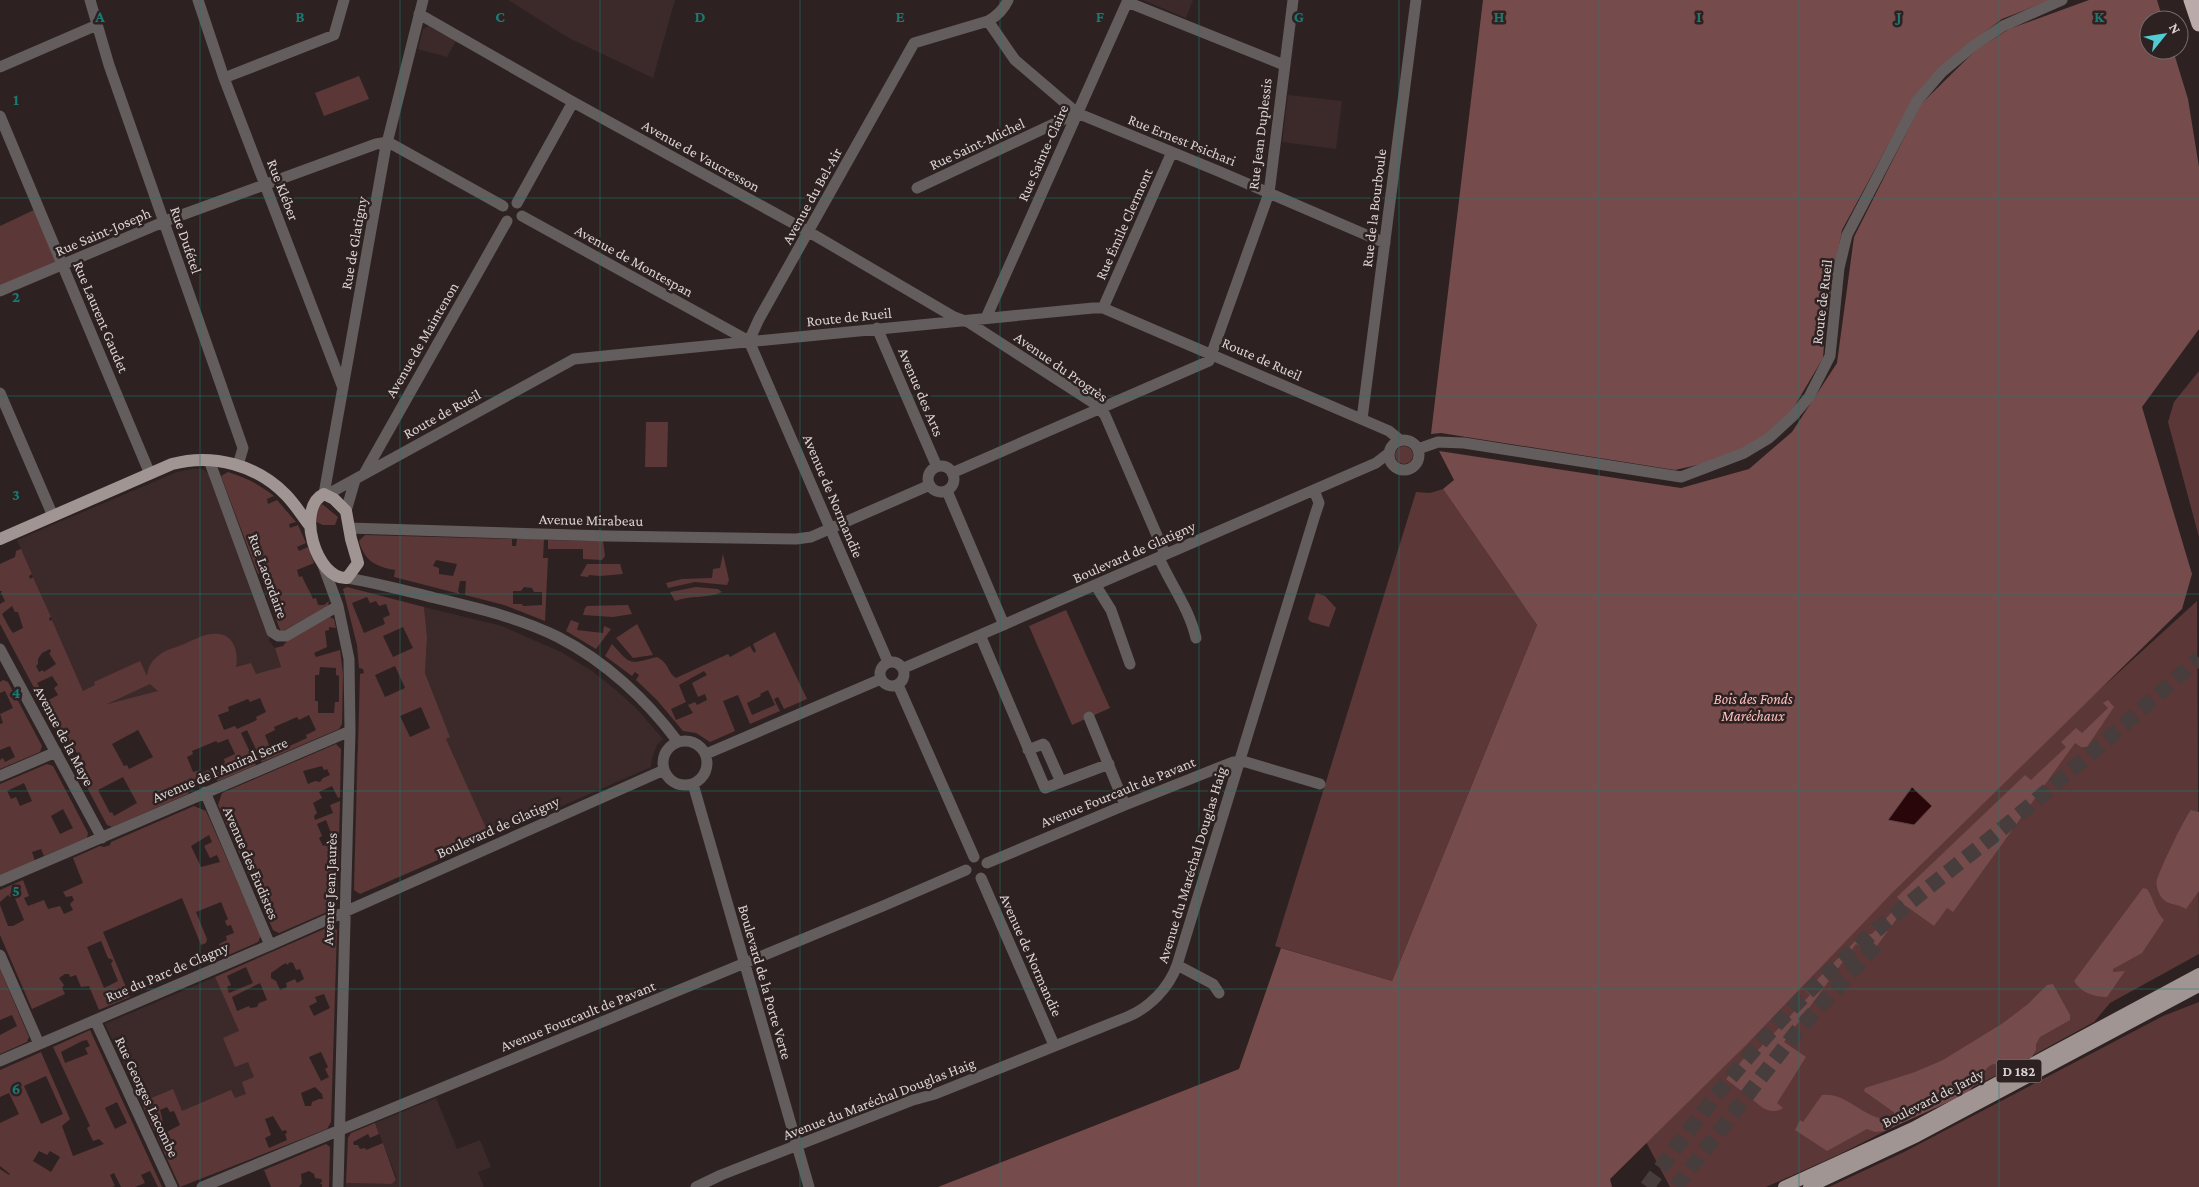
<svg xmlns="http://www.w3.org/2000/svg" width="2199" height="1187" font-family="'Crimson Pro',serif">
	<rect width="100%" height="100%" fill="#2d2221"/>
	<path fill="#3c2a2a" d="M508,0H675L653,78L569,38Z
		M1143,0H1193L1186,18Z
		M429,26L456,41L447,57L418,49L423,29Z
		M1288,95L1342,101L1336,149L1282,142Z
		M191,469H202L208,473L270,635L269,641L275,648L281,667L109,717L104,705L83,691L17,540L177,472Z
		M424,607L502,626L561,652L592,671L617,691L636,708L663,739L657,745L652,758L651,767L360,894L354,890L357,753L450,737L425,673L427,637Z
		M215,977L268,1096L185,1134L167,1091L141,1102L105,1024Z
		M436,1098L457,1149L480,1140L491,1167L478,1172L484,1187H346V1183L392,1184L396,1181V1176L375,1123Z"/>
	<path fill="#5c3737" fill-rule="evenodd" d="M359,76L369,99L324,116L315,93Z
		M34,210L56,262L0,286V226Z
		M2199,371V537L2168,422L2174,402Z
		M646,422H668L667,467H645Z
		M1395 455a9 9 0 1 1 18 0a9 9 0 1 1-18 0Z
		M228,472C245,477 260,485 274,496L267,499L268,504L277,500L296,522L289,524L290,528L298,525L306,543L297,547L299,551L308,547L314,563L297,570L299,577L302,576C305,584 309,589 313,599L316,598L318,605H324L329,601L328,606L281,632L264,588L272,585L267,571L258,574L221,476Z
		M1443,489L1537,625L1392,981L1275,946L1416,492L1430,493Z
		M322,504L338,517L335,525H323L314,521L316,510Z
		M365,535L512,539V546H516L517,539H544L543,558H548L545,621L504,605L465,595L466,581H460L458,591L460,594L394,577L395,570C377,567 364,561 359,541ZM436,560L457,564L453,576L439,574V568L433,566ZM524,587L532,588L534,592H542V605L523,606L522,604H513V591H521Z
		M548,540L603,541L605,556L602,560L583,559V549H548Z
		M21,549L32,574L29,576L30,579L33,577L51,617L49,618L50,621L52,620L83,691L95,685L94,682L140,661L147,676C148,668 151,661 158,656C164,650 174,648 182,645C191,641 202,635 211,634C233,631 239,650 236,667L251,663L256,674L281,667L275,648L283,646L287,641L330,617L334,619L336,628L329,627V630L325,631L327,647L314,653L316,657L340,650L343,674L342,724L339,729L262,762L247,730L241,733L256,765L218,781C203,772 194,780 188,794L112,827L107,825L82,778L85,767L73,746L70,747L76,759L73,761L0,624V604L5,601L1,593L2,591H0V564L15,557L16,551ZM12,606L15,612H18L23,628L13,633L10,629L2,614ZM50,649L51,652L49,653L56,664L44,672L43,670L39,672L36,666L38,664V659L42,653ZM320,667L336,668V675L339,676V702H335L334,713H318V701H315V675H319ZM52,676L58,685L54,688L58,695L47,701L37,683ZM150,684L158,691L104,705H105ZM260,698L266,712L256,717L257,720L237,729L235,726L224,730L218,715L229,711L228,707L248,699L250,702ZM309,715L316,730L306,735L307,738L283,749L281,746L271,750L265,735L275,730L274,727L297,717L299,720ZM138,730L153,757L129,769L127,765L124,766L112,744ZM228,739L235,754L224,759L225,763L201,773L200,770L193,772L187,757L193,754L192,751L216,741L218,743ZM123,777L137,803L114,816L112,812L110,813L98,790Z
		M723,554L729,580L727,585L695,582L668,588L666,583L682,579L712,578L713,569L720,568Z
		M587,564H620L623,574L600,576L589,575L588,577L580,576Z
		M347,587L424,607L427,637L425,673L450,737L446,739L490,837L360,894L354,890L360,674L364,673L363,669L359,668L357,645L343,589ZM367,597L370,603L376,601L379,606L386,604L390,615L383,618L385,624L364,633L352,603ZM403,627L413,648L393,657L383,636ZM395,666L405,688L385,697L375,675ZM421,707L430,728L410,737L400,716Z
		M696,587L718,589L722,592C707,599 690,595 675,601L670,592Z
		M1316,593L1325,596L1336,608L1329,627L1311,622L1308,619Z
		M2197,601L2199,954L2110,1003L2094,1022L1995,1076L1838,1155L1766,1187H1670L1645,1140L2039,745Z
		M628,605L632,614L613,617L583,615L585,608L587,606Z
		M1066,610L1110,708L1072,725L1029,626Z
		M571,620L579,623L577,630L603,633L604,626L611,629L596,649L566,631Z
		M637,624L653,655L633,658L616,638Z
		M775,632L807,699L784,709L778,697L774,699L780,711L750,724L738,695L723,701L735,731L710,742L696,733L683,731L657,700L636,680L639,675L635,672L632,676L605,656L612,644C632,666 628,664 657,657C670,664 667,672 676,678L728,654L730,657L750,646L754,653L756,651L753,644ZM704,671L707,675L692,683L698,697L705,694L707,700L697,705L695,702L688,705L693,713L676,720L671,709L686,702L679,685ZM768,690L775,705L752,715L747,703L761,696L760,694Z
		M3,680L8,682L42,746L40,752L0,769V760L3,758L5,762L15,757L10,746L0,750V724L3,723L0,714L13,708L5,691L0,693V682Z
		M336,744L341,749L340,797L338,798L332,786L319,792L322,798L313,803L317,813L314,816L315,820L333,813L330,805L340,801L339,841L330,845L332,849L339,846L338,873L329,878L331,882L338,879L337,904L334,909L279,933L273,930L218,805L222,793ZM322,766L324,770L327,769L330,775L323,778L320,782L315,781L308,784L303,771ZM326,820L334,841L323,846L319,838L322,836L317,824Z
		M47,764L53,766L88,833L87,838L44,856L41,849L32,852L35,861L0,876V784ZM24,783L32,801L20,806L16,797L11,799L7,791ZM63,809L73,828L60,834L51,816Z
		M194,806L206,811L261,936L258,942L224,957L219,944L227,940L226,936L234,933L231,925L227,926L225,921L228,919L221,902L196,912L207,939L206,943L201,945L182,898L103,932L130,997L99,1010L89,986L81,987L76,975L70,977L69,974H65L59,978L64,985L62,988L65,994L32,1009L0,935V905L8,926H13L24,920L14,896L10,897L8,895L0,902V890L23,880L29,896L24,898L28,906L44,900L48,909L60,906L64,914L73,910L70,904L74,900L72,896L66,897L63,892L83,883L73,858L100,846L104,847L110,845L111,842ZM209,835L212,842L204,846L210,858L217,855L220,862L201,867L191,846ZM101,941L108,958L113,960L111,964L118,981L104,988L87,947Z
		M331,926L337,930L331,1122L327,1129L180,1187L157,1137L180,1125L174,1111L170,1112L167,1107L160,1110L163,1122L158,1124L159,1128L154,1131L141,1102L173,1089L182,1111L231,1090L235,1098L246,1094L242,1082L254,1077L248,1062L235,1067L223,1038L239,1031L215,977ZM290,962L293,963L296,970L300,969L304,979L297,983L295,979L286,983L287,987L280,990L276,981L271,978V973C277,969 280,966 286,963L287,965ZM246,967L253,983L229,993L227,987L231,985L227,976ZM260,983L267,1000L259,1003L257,1007L250,1008L249,1006L237,1011L232,997ZM324,994L330,1008L314,1016L309,1006L317,1002L315,997ZM321,1052L328,1067L325,1069L329,1077L321,1081L309,1057ZM315,1087L322,1094L323,1099H319L312,1102L311,1106H305L301,1093ZM273,1116L282,1131L286,1130L287,1133L285,1134L287,1140L269,1148L265,1138L271,1135L265,1119Z
		M0,969L29,1037L27,1042L0,1054V1035L17,1026L12,1015L0,1020Z
		M2199,1002V1187H1829L1904,1152L2163,1016Z
		M90,1030L162,1187H158L150,1171L141,1175L145,1183L135,1187H121L114,1173L110,1175L115,1186L112,1187H0V1169L9,1175L10,1174L0,1166V1123L19,1114L9,1093L0,1097V1070L41,1052L70,1119L62,1126L73,1156L104,1144L99,1139L93,1141L87,1128L90,1126L53,1047ZM87,1040L90,1046L85,1048L88,1054L65,1063L61,1052L82,1041ZM46,1076L63,1114L41,1124L24,1086ZM117,1102L127,1123L115,1129L105,1108ZM39,1151L47,1155L50,1151L60,1157L51,1172L33,1161Z
		M375,1123L379,1134L370,1138L368,1134L353,1142L354,1145H358L360,1149L365,1148L366,1150L383,1143L396,1180L392,1184L346,1183L348,1138L351,1133Z
		M326,1144L330,1147L329,1187H322V1184H320L322,1181L321,1179L315,1178L314,1174L309,1171L301,1174L302,1183L299,1187H271L264,1170Z"/>
	<path fill="#764b4b" d="M1483,0H2051L2002,19L1970,43L1913,99L1842,230L1826,318L1823,358L1784,424L1741,455L1675,470L1441,433L1431,434Z
		M2089,0H2157L2163,20H2149V50H2173L2188,99L2199,167V329L2142,407L2192,574L2182,609L1892,893L1747,1044L1610,1179L1612,1187H938L1239,1069L1281,948L1392,981L1537,625L1443,489L1454,480L1439,451L1681,488L1749,469L1792,432L1837,363L1854,237L1921,104L1976,50L2009,29Z
		M2108,700L2114,707L2087,747H2081L2075,743L1953,912L1947,908L1934,926L1906,906L1871,954L1856,944L1784,1042L1806,1057L1777,1103L1783,1108C1777,1112 1770,1112 1763,1108L1726,1079L1752,1049L1756,1052L1810,995L1806,991L1862,934H1872L1901,902L1897,897L2025,775L2031,780L2066,747L2061,742L2076,728L2082,733L2108,708L2103,703Z
		M2191,810L2199,812V891L2186,909C2177,903 2166,906 2160,895C2157,890 2155,882 2158,877C2161,867 2186,815 2191,810Z
		M2143,888L2147,889C2154,899 2155,911 2164,920L2142,953L2113,969V972L2125,971L2107,997C2094,997 2081,993 2074,981Z
		M2053,984L2070,1015V1020L2040,1037L2036,1044V1050L2032,1057L2010,1067L1993,1064L1988,1067L1968,1093L1885,1131L1875,1132L1867,1129L1827,1151L1795,1130L1800,1120L1803,1122L1822,1095C1847,1091 1866,1122 1891,1119L1895,1113L1864,1091L1865,1088L1915,1072L1943,1060L2003,1023L2028,1004L2047,985Z"/>
	<path fill="#290609" stroke="#5e4446" d="M1912,787L1932,806L1914,825L1888,820Z"/>
	<g fill="none" stroke-linecap="round" stroke-linejoin="round">
		<path stroke="#473d3c" stroke-width="15" stroke-dasharray="15 8" stroke-linecap="butt" d="M1647,1187C1688,1130 1732,1073 1780,1021C1843,953 1919,895 1992,837C2062,779 2131,719 2199,658
			M1676,1187L1797,1031L1879,942"/>
		<path stroke="#635d5d" stroke-width="11" d="M90,0L109,65L243,448L238,465
			M198,0L224,78L343,388
			M1127,2L1284,65
			M419,14L573,102L809,232L954,317L968,322L1095,404L1105,415L1165,554
			M988,21L1015,60L1077,113L1218,171L1385,243
			M0,67L97,25
			M224,78L334,35L344,0
			M0,116L150,474
			M917,188L1077,113
			M517,203L573,102
			M522,216L749,341
			M0,291L168,220L376,144L388,142L503,206
			M1103,308L1172,152
			M986,318L1128,0
			M877,328L937,467
			M749,341L759,319L914,43L988,21C997,16 1004,9 1008,0
			M749,341L888,662
			M0,393L53,516
			M1362,419L1416,0
			M1389 455a15 15 0 1 1 30 0a15 15 0 1 1-30 0Z
			M1418,449L1438,442L1464,443L1681,477L1744,453L1769,438L1793,416L1809,397L1830,356L1839,268L1847,235L1917,101L1942,72L1973,46L2003,26L2062,0
			M209,460L272,632L278,636H286L338,606
			M928 479a13 13 0 1 1 26 0a13 13 0 1 1-26 0Z
			M952,473L1209,361L1269,193L1293,0
			M364,474L507,221
			M947,491L1004,625
			M324,494L385,151L423,0
			M328,494L574,359L1093,308H1103L1389,431L1400,440
			M346,511L355,480
			M349,528L608,536L796,539L811,537L930,485
			M1159,558C1171,585 1189,608 1196,638
			M323,565L338,606L349,659L350,731L338,1187
			M347,578C377,583 406,591 435,598C477,608 520,618 558,637C605,661 647,700 678,742
			M1096,586L1111,610L1130,664
			M980,635L1045,788L1109,764
			M0,649L102,838
			M880 674a12 12 0 1 1 24 0a12 12 0 1 1-24 0Z
			M904,668L1376,463L1389,453
			M898,685L974,857
			M1089,717L1125,805
			M663 763a22 22 0 1 1 44 0a22 22 0 1 1-44 0Z
			M1028,750L1043,744L1045,746L1061,782
			M706,754L881,679
			M0,776L56,752
			M693,784L809,1187
			M205,792L270,945
			M987,863L1125,805L1233,762H1246L1320,784
			M981,878L1054,1045
			M0,881L350,731
			M0,955L39,1044
			M1177,965L1213,984L1219,993
			M95,1020L172,1187
			M0,1061L270,945L664,770
			M202,1187L883,906L966,870
			M696,1187L721,1175L913,1100L935,1094L1127,1017C1149,1008 1169,988 1177,965L1315,515L1319,503L1314,490"/>
		<path stroke="#a19594" stroke-width="12" d="M324,494L334,499L346,511L351,539L358,563L347,578C316,580 295,508 324,494Z
			M0,539L172,464C213,453 257,465 286,495C295,504 302,516 310,526
			M1784,1187L1913,1128L2199,974
			M1809,1187L1917,1136L2199,986"/>
		<path stroke="#baabaa" stroke-width="15" d="M2191,0L2199,24"/>
	</g>
	<path fill="none" stroke="#197b73" stroke-width="1" stroke-opacity="0.55" d="M200,0V1187M400,0V1187M600,0V1187M800,0V1187M1000,0V1187M1199,0V1187M1399,0V1187M1599,0V1187M1799,0V1187M1999,0V1187M0,198H2199M0,396H2199M0,594H2199M0,791H2199M0,989H2199"/>
	<g text-anchor="middle" dominant-baseline="central" stroke-width="5" stroke-linejoin="round" paint-order="stroke">
		<rect fill="#2d2221" stroke="#a79e9e" stroke-width="1" x="1996.5" y="1059.5" width="45" height="23" rx="4"/>
		<g font-size="14" font-weight="bold" fill="#dbd3d3">
			<text x="2019" y="1071">D 182</text>
		</g>
		<g font-size="15" fill="#dbd3d3" stroke="#2d2221">
			<text transform="translate(1260 134) rotate(-83)">Rue Jean Duplessis</text>
			<text transform="translate(1182 140) rotate(22)">Rue Ernest Psichari</text>
			<text transform="translate(977 144) rotate(-25)">Rue Saint-Michel</text>
			<text transform="translate(1043 153) rotate(-66)">Rue Sainte-Claire</text>
			<text transform="translate(701 156) rotate(29)">Avenue de Vaucresson</text>
			<text transform="translate(283 190) rotate(69)">Rue Kléber</text>
			<text transform="translate(812 196) rotate(-61)">Avenue du Bel-Air</text>
			<text transform="translate(1374 208) rotate(-83)">Rue de la Bourboule</text>
			<text transform="translate(1124 224) rotate(-66)">Rue Émile Clermont</text>
			<text transform="translate(103 232) rotate(-23)">Rue Saint-Joseph</text>
			<text transform="translate(186 240) rotate(71)">Rue Dufétel</text>
			<text transform="translate(354 243) rotate(-80)">Rue de Glatigny</text>
			<text transform="translate(634 261) rotate(29)">Avenue de Montespan</text>
			<text transform="translate(1822 302) rotate(-83)">Route de Rueil</text>
			<text transform="translate(101 317) rotate(67)">Rue Laurent Gaudet</text>
			<text transform="translate(849 317) rotate(-6)">Route de Rueil</text>
			<text transform="translate(422 340) rotate(-60)">Avenue de Maintenon</text>
			<text transform="translate(1262 359) rotate(24)">Route de Rueil</text>
			<text transform="translate(1061 367) rotate(35)">Avenue du Progrès</text>
			<text transform="translate(921 392) rotate(67)">Avenue des Arts</text>
			<text transform="translate(442 414) rotate(-29)">Route de Rueil</text>
			<text transform="translate(833 496) rotate(67)">Avenue de Normandie</text>
			<text transform="translate(591 520) rotate(1)">Avenue Mirabeau</text>
			<text transform="translate(1134 552) rotate(-24)">Boulevard de Glatigny</text>
			<text transform="translate(268 576) rotate(70)">Rue Lacordaire</text>
			<text transform="translate(64 736) rotate(62)">Avenue de la Maye</text>
			<text transform="translate(220 770) rotate(-23)">Avenue de l'Amiral Serre</text>
			<text transform="translate(1118 792) rotate(-22)">Avenue Fourcault de Pavant</text>
			<text transform="translate(498 827) rotate(-24)">Boulevard de Glatigny</text>
			<text transform="translate(251 863) rotate(67)">Avenue des Eudistes</text>
			<text transform="translate(1192 865) rotate(-73)">Avenue du Maréchal Douglas Haig</text>
			<text transform="translate(330 889) rotate(-88)">Avenue Jean Jaurès</text>
			<text transform="translate(1031 955) rotate(66)">Avenue de Normandie</text>
			<text transform="translate(167 972) rotate(-23)">Rue du Parc de Clagny</text>
			<text transform="translate(765 982) rotate(74)">Boulevard de la Porte Verte</text>
			<text transform="translate(578 1016) rotate(-22)">Avenue Fourcault de Pavant</text>
			<text transform="translate(147 1097) rotate(65)">Rue Georges Lacombe</text>
			<text transform="translate(1933 1098) rotate(-27)">Boulevard de Jardy</text>
			<text transform="translate(879 1099) rotate(-21)">Avenue du Maréchal Douglas Haig</text>
		</g>
		<g font-size="15" font-style="italic" fill="#fcbfbe" stroke="#2d2221">
			<text x="1753" y="699">Bois des Fonds<tspan x="1753" dy="17">Maréchaux</tspan></text>
		</g>
	</g>
	<g font-size="16" text-anchor="middle" font-weight="bold" fill="#197b73" stroke="#2d2221" stroke-width="5" stroke-linejoin="round" paint-order="stroke">
		<text x="100" y="22">A</text>
		<text x="300" y="22">B</text>
		<text x="500" y="22">C</text>
		<text x="700" y="22">D</text>
		<text x="900" y="22">E</text>
		<text x="1100" y="22">F</text>
		<text x="1299" y="22">G</text>
		<text x="1499" y="22">H</text>
		<text x="1699" y="22">I</text>
		<text x="1899" y="22">J</text>
		<text x="2099" y="22">K</text>
		<text x="16" y="105">1</text>
		<text x="16" y="302">2</text>
		<text x="16" y="500">3</text>
		<text x="16" y="698">4</text>
		<text x="16" y="896">5</text>
		<text x="16" y="1094">6</text>
	</g>
	<g transform="translate(2164 35) rotate(60)"><circle r="24" fill="#2d2221" stroke="#736968"/>
	<path d="M0-4L9 19L0 12L-9 19Z" fill="#51ccd2"/>
	<text y="-8" font-size="14" font-weight="bold" text-anchor="middle" fill="#dbd3d3">N</text>
	</g>
</svg>
